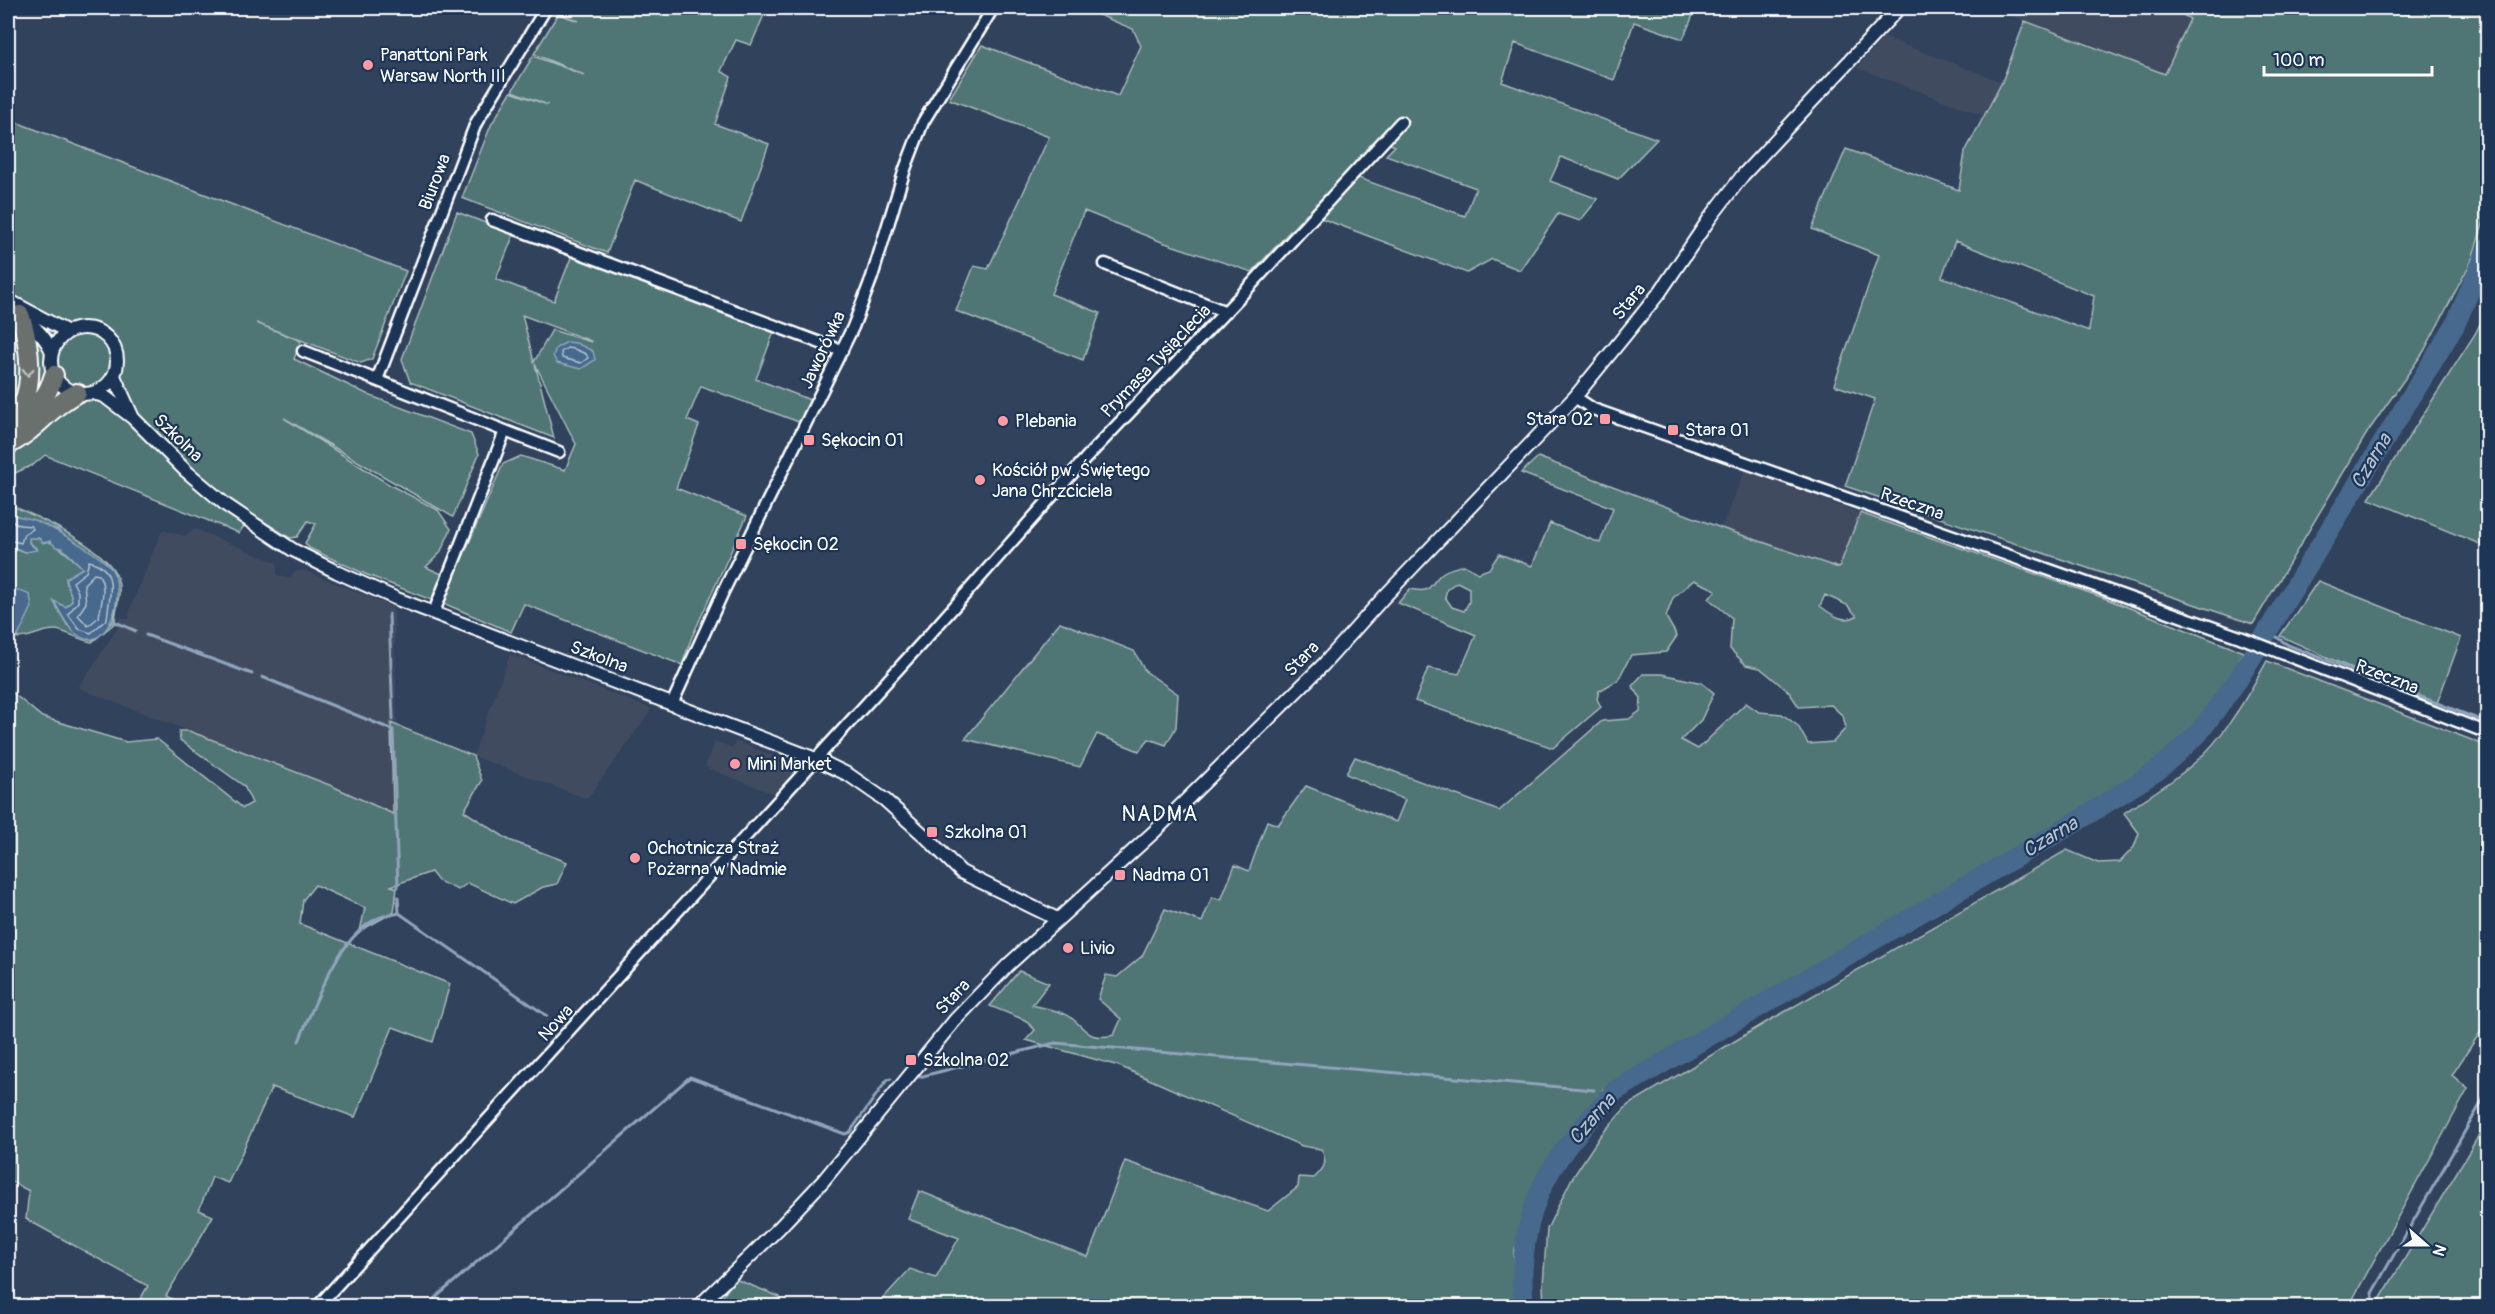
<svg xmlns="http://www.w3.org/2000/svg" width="2495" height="1314" font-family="Pangolin,sans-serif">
	<rect width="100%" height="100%" fill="#31425d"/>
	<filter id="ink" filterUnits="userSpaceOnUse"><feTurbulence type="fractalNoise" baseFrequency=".0167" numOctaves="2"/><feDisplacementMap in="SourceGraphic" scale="12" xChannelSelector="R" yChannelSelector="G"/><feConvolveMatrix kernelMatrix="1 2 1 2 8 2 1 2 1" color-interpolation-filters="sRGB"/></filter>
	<g filter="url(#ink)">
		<path fill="#3f4b61" d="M1989,8H2162L2190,19L2232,209L1857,68L1884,37L2002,82L2025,21Z
			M1745,470L1860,513L1839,568L1721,528Z
			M195,529L277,563V575L290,579L294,572L303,570L391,606L394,610L397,722L391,724L394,814L332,786L78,688L117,629L120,617L129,619L130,609L162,530L185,536Z
			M510,654L652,709L587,799L473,756Z
			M715,741L733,748L736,741L790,763L794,771L774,794L705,767Z"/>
		<path fill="#507475" stroke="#a8baba" stroke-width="1.5" fill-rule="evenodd" d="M562,8H767L751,45L736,40L721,71L731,77L715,124L769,144L741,222L635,180L607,253L462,198L491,125L511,92L548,105L512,91L533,56L584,75L534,54L558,14L579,21L559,13Z
			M1082,8H1696L1683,39L1634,22L1614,80L1515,43L1502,82L1657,139L1618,179L1561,157L1550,181L1598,199L1580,221L1558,214L1520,270L1492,259L1467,273L1307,213L1252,272L1162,242L1084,211L1051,294L1100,313L1083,360L956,311L974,266L988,269L1049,137L949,99L982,45L1118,96L1141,46L1133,29ZM1378,139L1395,146L1386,155L1476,188L1465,216L1347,174Z
			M2172,8H2479L2488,38V209L2471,262L2424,351L2367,433L2253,624L1845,486L1875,399L1834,385L1879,255L1812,229L1846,149L1959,190L1965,152L2002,82L2025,21L2165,74L2190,19ZM1955,241L2094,296L2089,331L1942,277Z
			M8,119L406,271L372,359L361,363L256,323L301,341L294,359L371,396L471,434L479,454L453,517L284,418L390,485L438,510L451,529L440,553L426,567L444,575L434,601L365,574L309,548L305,543L316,524L308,521L297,537L290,538L252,514L239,533L45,455L33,465L8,476Z
			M457,212L514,234L496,279L554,301L572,255L774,332L756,379L810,400L799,422L701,386L687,420L699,425L676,488L747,516L691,639L682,665L524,604L511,632L443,603L503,464L521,456L565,470L576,444L535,364L554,438L410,382L402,359ZM522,315L591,341V342L552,330L534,362Z
			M2487,310L2488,547H2487L2369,499L2475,334Z
			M1538,457L1721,528L1839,568L1860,513L2104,598L2243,652L2234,670L2200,721L2155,764L2076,812L1688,1040L1598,1096L1554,1153L1529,1202L1514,1251V1306H876L910,1269L936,1278L959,1238L908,1219L919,1191L1088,1257L1125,1161L1268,1211L1298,1187L1299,1177L1314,1178C1325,1168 1328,1162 1321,1149L1302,1146L1119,1066L1026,1040L1035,1030L1025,1020L990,1006L1019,971L1049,983L1032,1005C1043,1008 1060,1010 1069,1016C1088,1030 1087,1041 1114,1035L1121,1019L1098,999L1106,975L1117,977L1142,956L1165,909L1202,922L1212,897L1221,900L1235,865L1249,871L1267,821L1278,825L1306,786L1396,822L1405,800L1346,774L1355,757L1499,811L1602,721L1629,719L1640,711L1641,698L1632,686L1643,674H1662L1702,683L1714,693L1701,720L1681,740L1698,749L1746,703L1759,712L1782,714L1798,726L1808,744L1833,742L1846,728L1843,716L1831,705L1799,707L1789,692L1771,677L1760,668L1746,665L1730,649L1732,618L1709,599L1716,590L1694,580L1673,598L1666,617L1677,636L1666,652L1631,655L1618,680L1599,691L1597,699L1601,707L1553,748L1415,701L1428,668L1459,674L1476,635L1398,603L1410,589C1432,594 1428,586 1441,574C1446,569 1457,567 1464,565L1478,573L1489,569L1499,554L1532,566L1550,523L1600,543L1613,508L1521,473ZM1457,582L1469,588V602L1464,611L1452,607L1445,597L1447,589ZM1825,595L1847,605L1857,616C1843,624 1831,614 1820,606Z
			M8,504C36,516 106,547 117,577C123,592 115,608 115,623L92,642C80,641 65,630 55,630C37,630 28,642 8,636V633L18,636L13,588L8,586V546L25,552L37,549L29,542V537C54,539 65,552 83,568L66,578C66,587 72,592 72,601L66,607L54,602L67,625L93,640L113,621L117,600L58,530L8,513Z
			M2318,581L2461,638L2436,706L2280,636Z
			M1060,622L1134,651L1145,671L1178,694L1176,727L1166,745L1149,739L1139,751L1097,734L1080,767L965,739Z
			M2267,661L2487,746V1022L2452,1075L2468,1089L2349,1306H1544L1543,1285L1547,1229L1571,1180L1600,1136L1628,1105L1765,1023L2067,850L2098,863L2120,862L2134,847L2139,833L2124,813C2152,794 2182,776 2205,753C2231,726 2249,693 2267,661Z
			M8,689L42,717L126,742L157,739L243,808L252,803L244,786L180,740L179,731H189L205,737L332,786L393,814L391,723L473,756L482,781L464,811L509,840L567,862L557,884L543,887L513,904L468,883L458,890L438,881L431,872L391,886L397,888L394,912L360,931L365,908L315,885L303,900L300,924L450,984L433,1042L393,1027L355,1117L272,1087L228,1183L212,1177L199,1210L213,1216L166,1296L186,1306H136L148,1286L26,1219L29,1191L8,1180Z
			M2487,1122V1306H2376L2384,1293Z
			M735,1279L780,1297L776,1306H716Z"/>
		<path fill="#46698d" stroke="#90a5bb" stroke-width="1.5" d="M567,342L576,343L593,351L595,360L581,369L557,363L553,356L556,348Z
			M8,513C17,517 25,517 34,520C52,527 96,552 109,566C130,587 107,663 74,632C65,624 60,612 54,601L66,607L72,601C72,592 66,587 66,578L83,568L62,548L56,547L50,541L43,543L39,538H29V543L37,550L25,552L8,545Z
			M8,586L30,595L32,607L18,636L8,633Z"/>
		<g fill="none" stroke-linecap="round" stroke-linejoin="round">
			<path stroke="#b5c3d1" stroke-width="1.5" d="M567,348L574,349L586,354L588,358L581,363L562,358L561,352Z
				M8,519L20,525L31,526L33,529L24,534L21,543L8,540
				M89,561C120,569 109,596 107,619L91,633L79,629L68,614L78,602V592L73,582L86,572Z
				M94,574L99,575C107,588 101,603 99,617L88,626L78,615L86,603L84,584Z"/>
			<path stroke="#90a5bb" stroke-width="3" d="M389,614L393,719
				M113,621L136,631
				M2268,631L2288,645L2488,723
				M146,635L252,674
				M262,677L393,730L398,887
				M398,897L399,913L547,1016
				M299,1041C316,1002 338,934 381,917C386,915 393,915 399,913
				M1011,1054L1055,1043L1594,1090
				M919,1077L1005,1055
				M1603,1090L1615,1091
				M434,1299L690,1077L845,1134L850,1132L887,1080L891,1079
				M424,1306L427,1304
				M2374,1306L2372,1293L2488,1091"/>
			<path stroke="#46698d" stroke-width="20" d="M1524,1306C1519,1264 1526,1217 1546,1179C1563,1147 1590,1119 1615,1091L2076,822L2157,771L2198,734L2237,681L2455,325L2488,248"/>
			<g stroke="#fff" stroke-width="15">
				<path id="minor" d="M492,220L842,351
					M1105,264L1226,312
					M303,351L505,431L434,612
					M377,380L476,123L546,8
					M1575,397L1593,409L2240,637L2488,733
					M505,431L559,452
					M672,704L723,592L853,327L872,277L905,169L923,122L993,8
					M318,1306L929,635L1086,458L1250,286L1401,122"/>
			</g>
			<g stroke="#fff" stroke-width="16">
				<path id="tertiary" d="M8,300L68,332
					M20,315C33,325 46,337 52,352
					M51 361a33 33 0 1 1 66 0a33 33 0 1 1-66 0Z
					M114,376L133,418
					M92,393L104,396L133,418L186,471L226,505L293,550L337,572L397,599L816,759L849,775L885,800L927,838L961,872L1057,919
					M699,1306L779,1228L823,1181L955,1020L1008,965L1155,831L1323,665L1384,597L1575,397L1660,292L1710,218L1743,175L1899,8"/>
			</g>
			<g stroke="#fff" stroke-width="22">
				<path id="motorway" d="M15,422C35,412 48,396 54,375
					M9,424C15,415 23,406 26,395C33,372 28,338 20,315
					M8,445C34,432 51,406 77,393"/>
			</g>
			<use href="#minor" stroke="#1d3557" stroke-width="10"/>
			<use href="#tertiary" stroke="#1d3557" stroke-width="12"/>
			<use href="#motorway" stroke="#6b706d" stroke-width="18"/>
		</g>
		<defs><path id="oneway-chevron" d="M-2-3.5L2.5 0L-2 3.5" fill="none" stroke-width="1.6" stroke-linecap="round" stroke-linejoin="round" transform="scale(1.5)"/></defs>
		<use stroke="#bcbfbd" href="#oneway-chevron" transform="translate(28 372) rotate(90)"/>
	</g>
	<g fill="#ff9aa2" stroke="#1d3557" stroke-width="2">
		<circle cx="368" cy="65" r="6"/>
		<rect x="1599" y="413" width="12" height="12" rx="3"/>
		<circle cx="1003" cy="421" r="6"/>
		<rect x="1667" y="424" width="12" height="12" rx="3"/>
		<rect x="803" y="434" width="12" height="12" rx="3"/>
		<circle cx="980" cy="480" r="6"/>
		<rect x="735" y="538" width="12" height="12" rx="3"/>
		<circle cx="735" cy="764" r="6"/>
		<rect x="926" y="826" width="12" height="12" rx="3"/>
		<circle cx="635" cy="858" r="6"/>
		<rect x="1114" y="869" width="12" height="12" rx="3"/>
		<circle cx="1068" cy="948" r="6"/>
		<rect x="905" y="1054" width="12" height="12" rx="3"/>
	</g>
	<g text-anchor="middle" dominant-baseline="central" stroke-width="4.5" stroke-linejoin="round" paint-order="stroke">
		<g font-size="18" fill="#fff" stroke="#1d3557" text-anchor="start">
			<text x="380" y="55">Panattoni Park<tspan x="380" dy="21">Warsaw North III</tspan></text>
			<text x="1593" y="419" text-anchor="end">Stara 02</text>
			<text x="1015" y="421">Plebania</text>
			<text x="1685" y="430">Stara 01</text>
			<text x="821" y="440">Sękocin 01</text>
			<text x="992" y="470">Kościół pw. Świętego<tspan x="992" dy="21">Jana Chrzciciela</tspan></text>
			<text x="753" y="544">Sękocin 02</text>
			<text x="747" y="764">Mini Market</text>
			<text x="944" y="832">Szkolna 01</text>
			<text x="647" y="848">Ochotnicza Straż<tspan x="647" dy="21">Pożarna w Nadmie</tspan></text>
			<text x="1132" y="875">Nadma 01</text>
			<text x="1080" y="948">Livio</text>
			<text x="923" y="1060">Szkolna 02</text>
		</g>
		<g font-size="18" fill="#fff" stroke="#1d3557">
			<text transform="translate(435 182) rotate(-69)">Biurowa</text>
			<text transform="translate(1629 302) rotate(-51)">Stara</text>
			<text transform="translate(823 350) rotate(-65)">Jaworówka</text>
			<text transform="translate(1156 361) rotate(-46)">Prymasa Tysiąclecia</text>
			<text transform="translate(178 438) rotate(44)">Szkolna</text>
			<text transform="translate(1912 504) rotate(19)">Rzeczna</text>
			<text transform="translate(599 657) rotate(21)">Szkolna</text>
			<text transform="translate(1302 659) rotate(-46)">Stara</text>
			<text transform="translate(2387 677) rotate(21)">Rzeczna</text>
			<text transform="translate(953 997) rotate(-47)">Stara</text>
			<text transform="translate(556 1023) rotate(-48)">Nowa</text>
		</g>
		<g font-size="20" font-style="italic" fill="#b5c3d1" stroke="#1d3557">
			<text transform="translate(2371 461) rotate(-59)">Czarna</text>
			<text transform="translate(2050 837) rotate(-31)">Czarna</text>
			<text transform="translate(1592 1119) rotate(-49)">Czarna</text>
		</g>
		<g font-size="21" letter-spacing="1.5" fill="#fff" stroke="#1d3557">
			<text x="1160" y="814">NADMA</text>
		</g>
	</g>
	<rect width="2495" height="1314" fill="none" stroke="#1d3557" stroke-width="30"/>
	<rect x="15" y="15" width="2465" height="1284" fill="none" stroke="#fff" stroke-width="2" filter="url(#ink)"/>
	<g transform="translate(2426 1245) rotate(111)" stroke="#1d3557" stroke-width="4.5" paint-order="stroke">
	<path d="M0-4.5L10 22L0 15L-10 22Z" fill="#ffffff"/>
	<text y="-9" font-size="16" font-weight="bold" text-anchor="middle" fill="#ffffff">N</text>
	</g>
	<path d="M2264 66v9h168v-9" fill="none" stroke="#ffffff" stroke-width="3"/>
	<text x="2273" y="66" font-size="18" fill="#ffffff" stroke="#1d3557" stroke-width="4.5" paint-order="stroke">100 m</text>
</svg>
